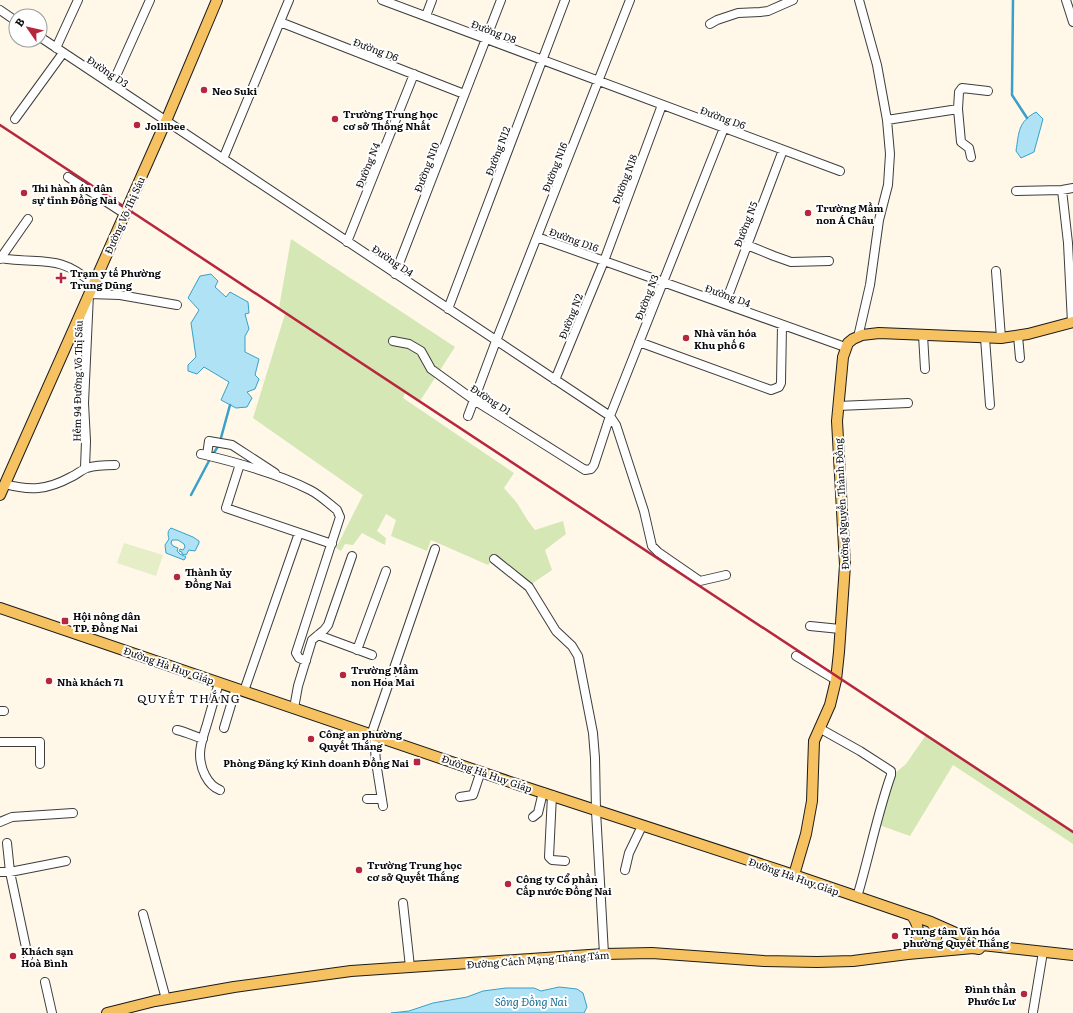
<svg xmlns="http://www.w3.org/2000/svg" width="1073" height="1013" font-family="Literata,serif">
	<rect width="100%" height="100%" fill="#fff8e8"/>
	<path fill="#d4e7b4" d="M291,239L455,347L420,401L279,308Z
		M285,314L405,393L403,398L514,473L504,488L517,503L528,521L535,530L563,521L566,534L545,550L552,570L530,585L492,561L488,565L431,540L427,551L391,536L396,520L386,514L377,531L386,538L385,545L362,533L353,545L345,544L341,551L336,548L363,495L253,418Z
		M926,735L1073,833V844L953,765L910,836L879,825L894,774L906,764Z
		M920,923L931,927L934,934L927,948L915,949Z"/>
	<path fill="#e5eec6" d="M124,543L163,555L156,576L117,563Z"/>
	<path fill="#afe2f4" stroke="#38a0c9" d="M1036,112L1043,119L1034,152L1021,158L1016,151C1019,132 1018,122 1036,112Z
		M211,274L218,281L215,287L226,297L230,292L248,302L249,313L245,314L249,329L245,336V352L259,359L255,375L259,379L255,389L247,392L252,398L247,407L236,408L221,400L229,382L204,367L197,374L188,371V365L196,357L191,323L199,310L188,298L200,276Z
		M171,528L193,537L199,541V543L195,551L189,550L186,555L182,554V552L179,551L180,549L183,550L185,547L184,544L178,540H172L171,543L173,546L178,548L177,551L180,554L186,557L184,560L166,553L165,545L169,539C168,535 167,531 171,528Z
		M559,987L577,989L583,993L587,1007L584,1013H391L409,1011L433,1003L467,997L483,991L506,988H534L541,991Z"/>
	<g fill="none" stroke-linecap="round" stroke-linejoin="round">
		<path stroke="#38a0c9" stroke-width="2.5" d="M1013,0L1012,95L1027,118
			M213,454L219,445L230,405
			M191,495L210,459"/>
		<g stroke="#3d3d3d" stroke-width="10">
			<path id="minor" d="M382,0L840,171
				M1066,0L1073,22
				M0,10L16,21
				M426,16L432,0
				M280,22L464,94
				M710,24L717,20L738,13L760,12L768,11L793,0
				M40,37L610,416L616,425L644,511L652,546L658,552L700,581L726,575
				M56,48L78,0
				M112,85L150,0
				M958,109L959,92L962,88L988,91
				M15,119L63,53
				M887,120L958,109L961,142L969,148L971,157
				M223,159L289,0
				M68,177L125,214
				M1062,190L1068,243L1072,323
				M1016,191L1062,190L1073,188
				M537,237L845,347
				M347,242L414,74
				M747,245L774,256L791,262L829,261
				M0,258C41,265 59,253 93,284
				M0,259L28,219
				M996,271L1001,338
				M395,274L501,0
				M725,304L783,150
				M448,309L565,0
				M923,335L925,369
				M1018,336L1020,358
				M858,337L870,285L879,220L888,185L890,154L887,120L877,65L859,0
				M985,338L990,405
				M393,341L409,344L421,351L431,369L474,400L585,470L591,469L594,465L610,416L724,128
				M639,342L771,390L779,387L781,383L782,325
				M555,380L604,261L662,105
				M838,406L908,403
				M468,416L496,341L630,0
				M201,454C235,462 279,474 310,490C320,495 328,503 337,510L340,517L296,653L299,658L306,661
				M207,455L209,441L232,445L275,473
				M240,464L226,508L332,544
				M85,468L86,441L84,403L89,294L120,295L177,305
				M5,484C30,491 47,490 71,477C76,475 83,469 87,468C96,465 106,465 115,465
				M494,559L529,587L556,631L572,646L578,656L593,733L595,758L596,811L604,954
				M810,626L840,629
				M318,635L372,655
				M357,650L386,571
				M796,656L836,680
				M219,683C215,696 211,710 207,724C204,734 200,744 200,754C200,768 207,785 220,790
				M244,691L299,533
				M294,708L298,686L312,640L324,630L328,625L352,556
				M0,711H4
				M224,728L236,688
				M819,728L860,751L891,771V775C877,815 869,857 857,897
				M177,730C186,732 194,736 203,739
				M371,735L435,549
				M374,736L376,762L383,806
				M0,742H40V764
				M552,795L549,857L552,860L565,861
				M460,797L473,795L481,771
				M367,799H382
				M533,817L538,813L543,792
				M0,822L12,817L73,813
				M7,843L10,872L28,957
				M625,870L629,853L642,826
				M0,872H10L66,861
				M403,903L410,967
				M143,914L166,999
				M45,982L52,1013
				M1033,1012L1043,952"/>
		</g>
		<g stroke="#1b1b1b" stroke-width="12">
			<path id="major" d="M0,495L166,121L217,0
				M0,608L519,785L794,875L931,922L965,937L972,943
				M794,875L806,834L812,801L814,741L830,705L836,680L839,652L845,565L837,421L843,357L848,343L853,339L862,335L879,333L1001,338L1028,334L1073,322
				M982,945L1073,955
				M926,952C937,944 940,933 931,922
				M908,954C918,943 922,928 912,916
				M107,1013L155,1001L234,987L351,971L604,954L652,953L764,961L817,962L853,961L908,954L973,948L979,949L982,945"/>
		</g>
		<use href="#minor" stroke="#fff" stroke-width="8"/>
		<use href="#major" stroke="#f5c161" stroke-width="10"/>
		<path stroke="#b6273e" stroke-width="2.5" d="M0,125L1073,832"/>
	</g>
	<g fill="#b6273e" stroke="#fff" stroke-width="1.5">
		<circle cx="204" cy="90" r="4"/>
		<circle cx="335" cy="119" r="4"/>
		<circle cx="137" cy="125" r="4"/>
		<circle cx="24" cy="193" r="4"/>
		<circle cx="808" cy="213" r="4"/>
		<path d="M59 272h4v4h4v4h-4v4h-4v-4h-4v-4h4z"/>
		<circle cx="686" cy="338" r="4"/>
		<circle cx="177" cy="577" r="4"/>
		<rect x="61" y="617" width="8" height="8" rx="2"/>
		<circle cx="343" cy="675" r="4"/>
		<circle cx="49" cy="681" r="4"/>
		<circle cx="311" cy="739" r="4"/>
		<rect x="413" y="758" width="8" height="8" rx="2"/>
		<circle cx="359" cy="870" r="4"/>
		<circle cx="508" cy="884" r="4"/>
		<circle cx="895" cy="936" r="4"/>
		<circle cx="13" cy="956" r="4"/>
		<circle cx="1024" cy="994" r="4"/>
	</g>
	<g text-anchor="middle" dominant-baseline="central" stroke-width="4" stroke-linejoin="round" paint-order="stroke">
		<g font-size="10" fill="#0a0a0a" stroke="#fff">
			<text transform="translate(494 31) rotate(21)">Đường D8</text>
			<text transform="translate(376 49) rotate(21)">Đường D6</text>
			<text transform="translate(108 71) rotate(34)">Đường D3</text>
			<text transform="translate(723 117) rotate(20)">Đường D6</text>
			<text transform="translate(497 151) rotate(-69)">Đường N12</text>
			<text transform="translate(367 165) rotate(-68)">Đường N4</text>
			<text transform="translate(426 167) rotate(-69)">Đường N10</text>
			<text transform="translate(554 167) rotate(-69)">Đường N16</text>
			<text transform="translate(624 179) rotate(-69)">Đường N18</text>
			<text transform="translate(124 215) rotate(-66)">Đường Võ Thị Sáu</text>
			<text transform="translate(745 224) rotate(-69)">Đường N5</text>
			<text transform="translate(574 239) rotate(20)">Đường D16</text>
			<text transform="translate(393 260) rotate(34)">Đường D4</text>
			<text transform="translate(728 295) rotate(20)">Đường D4</text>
			<text transform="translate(646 297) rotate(-69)">Đường N3</text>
			<text transform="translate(570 316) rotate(-68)">Đường N2</text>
			<text transform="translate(77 381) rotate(-89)">Hẻm 94 Đường Võ Thị Sáu</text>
			<text transform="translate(491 399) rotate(33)">Đường D1</text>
			<text transform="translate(841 504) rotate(-93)">Đường Nguyễn Thành Đồng</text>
			<text transform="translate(169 665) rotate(19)">Đường Hà Huy Giáp</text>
			<text transform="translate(487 773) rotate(19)">Đường Hà Huy Giáp</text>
			<text transform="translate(794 876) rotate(19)">Đường Hà Huy Giáp</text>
			<text transform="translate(538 959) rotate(-4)">Đường Cách Mạng Tháng Tám</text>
		</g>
		<g font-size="10" font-weight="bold" fill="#0a0a0a" stroke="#fff" text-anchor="start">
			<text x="212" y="90">Neo Suki</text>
			<text x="343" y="113">Trường Trung học<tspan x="343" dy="12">cơ sở Thống Nhất</tspan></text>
			<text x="145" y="125">Jollibee</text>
			<text x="32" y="187">Thi hành án dân<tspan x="32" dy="12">sự tỉnh Đồng Nai</tspan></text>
			<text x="816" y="207">Trường Mầm<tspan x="816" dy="12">non Á Châu</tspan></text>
			<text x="70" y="272">Trạm y tế Phường<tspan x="70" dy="12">Trung Dũng</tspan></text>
			<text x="694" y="332">Nhà văn hóa<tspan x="694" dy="12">Khu phố 6</tspan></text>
			<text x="185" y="571">Thành ủy<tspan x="185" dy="12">Đồng Nai</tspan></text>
			<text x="73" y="615">Hội nông dân<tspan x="73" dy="12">TP. Đồng Nai</tspan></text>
			<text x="351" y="669">Trường Mầm<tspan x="351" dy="12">non Hoa Mai</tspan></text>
			<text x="57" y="681">Nhà khách 71</text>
			<text x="319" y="733">Công an phường<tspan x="319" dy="12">Quyết Thắng</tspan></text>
			<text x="409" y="762" text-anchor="end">Phòng Đăng ký Kinh doanh Đồng Nai</text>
			<text x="367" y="864">Trường Trung học<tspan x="367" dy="12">cơ sở Quyết Thắng</tspan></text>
			<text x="516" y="878">Công ty Cổ phần<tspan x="516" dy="12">Cấp nước Đồng Nai</tspan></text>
			<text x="903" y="930">Trung tâm Văn hóa<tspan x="903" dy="12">phường Quyết Thắng</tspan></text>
			<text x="21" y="950">Khách sạn<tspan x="21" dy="12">Hoà Bình</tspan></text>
			<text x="1016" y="988" text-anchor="end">Đình thần<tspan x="1016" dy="12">Phước Lư</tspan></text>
		</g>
		<g font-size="11" font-style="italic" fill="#186f98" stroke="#fff">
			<text x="531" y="1001">Sông Đồng Nai</text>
		</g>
		<g font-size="12" letter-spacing="1" fill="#0a0a0a" stroke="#fff">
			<text x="189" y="698">QUYẾT THẮNG</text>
		</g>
	</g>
	<g transform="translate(28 28) rotate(304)"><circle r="19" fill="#ffffff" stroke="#9d9d9d"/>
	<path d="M0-3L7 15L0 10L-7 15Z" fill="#b6273e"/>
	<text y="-6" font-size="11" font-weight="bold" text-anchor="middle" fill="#0a0a0a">B</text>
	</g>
</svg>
